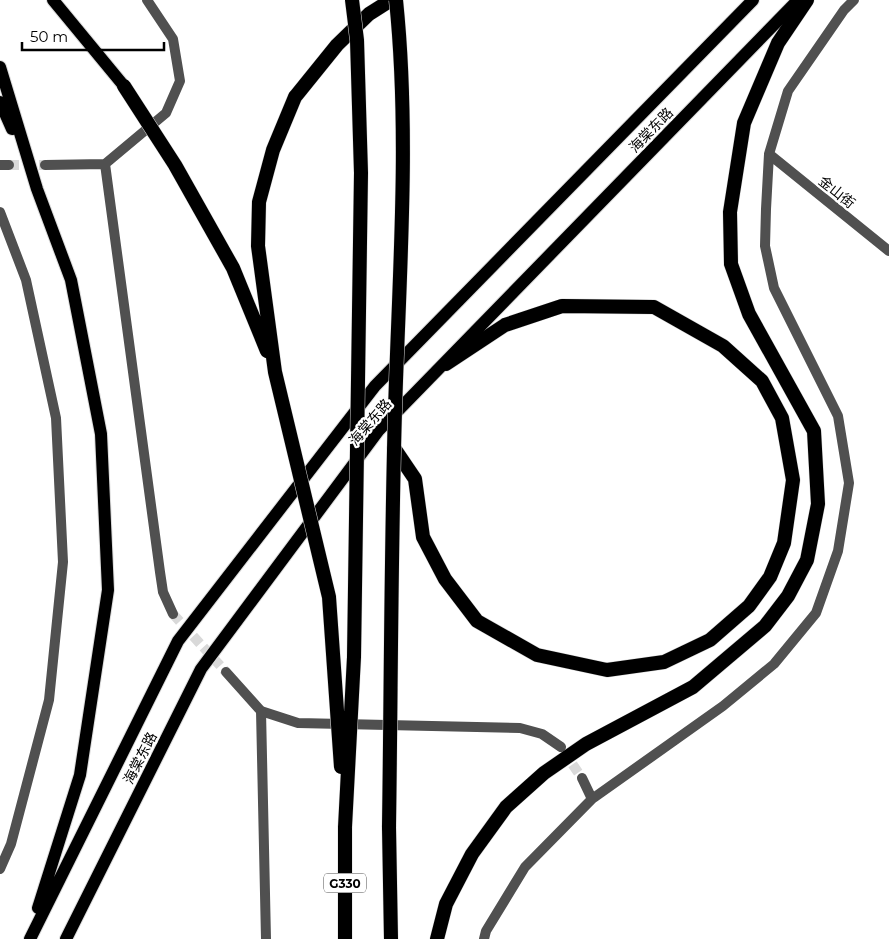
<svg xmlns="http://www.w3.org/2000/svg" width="889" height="939" font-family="Montserrat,'Noto Sans SC',sans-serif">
	<rect width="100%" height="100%" fill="#fff"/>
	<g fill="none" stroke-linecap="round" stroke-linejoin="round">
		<path stroke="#d9d9d9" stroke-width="10" stroke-dasharray="10 5" stroke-linecap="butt" d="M9,165H45
			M173,614L226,672
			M564,752L582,778"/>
		<g stroke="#dbdbdb" stroke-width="14">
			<path id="primary" d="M53,0L124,86
				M0,67L37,189L71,280L101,434L108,590L80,775L38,908
				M0,102L12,129
				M30,939L178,641L375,386L753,0
				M66,939L201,669L379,430L798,0"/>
		</g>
		<g stroke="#dbdbdb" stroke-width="15">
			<path id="trunk" d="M295,97L337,45L369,14L391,0
				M394,448L415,479L423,537L445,579L477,621L537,655L607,670L664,662L710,640L749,606L770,577L784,543L793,480L782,418L762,381L723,346L654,307L562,306L505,325L446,364
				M345,827V939
				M389,827L391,939
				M437,939L446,904L472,854L506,807L544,773L586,744L693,687L765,626L788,596L807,560L818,504L814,431L749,314L731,264L730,212L744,123L778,43L807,0"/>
		</g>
		<path stroke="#505050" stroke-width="10" d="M147,0L173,39L180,81L166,113L105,164L160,572L163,592L173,614
			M769,154L889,251
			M0,165H9
			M45,165L105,164
			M0,212L26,280L56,418L63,562L49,700L11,844L0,869
			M226,672L261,711L298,723L520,728L542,734L561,747
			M582,778L592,799
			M484,939L486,931L525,867L592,799L723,706L774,664L816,613L838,551L849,483L838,416L774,288L765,246L766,209L769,154L788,91L844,10L854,0"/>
		<path stroke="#505050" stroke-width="10" d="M261,711L266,939"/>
		<use href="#primary" stroke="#000" stroke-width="12"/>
		<use href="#trunk" stroke="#000" stroke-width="14"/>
		<g stroke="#dbdbdb" stroke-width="15" stroke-linecap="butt">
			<path id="trunk-bridge" d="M124,86L175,165L233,268L267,351
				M295,97L273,150L259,202L258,246L275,372L329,597L341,767
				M345,827L354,657L361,173L357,40L352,0
				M389,827C391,688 391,550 395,411C399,275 410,136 396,0"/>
		</g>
		<use href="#trunk-bridge" stroke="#000" stroke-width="14"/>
	</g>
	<g text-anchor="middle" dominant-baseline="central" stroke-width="4.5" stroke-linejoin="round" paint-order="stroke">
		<rect fill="#fff" stroke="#4c4c4c" stroke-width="1" x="324" y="873.5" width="42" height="19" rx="4"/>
		<g font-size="12" font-weight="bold" fill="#000">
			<text x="345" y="883">G330</text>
		</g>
		<g font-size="14" fill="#000" stroke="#fff">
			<text transform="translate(651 130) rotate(-46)">海棠东路</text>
			<text transform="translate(837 192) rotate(39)">金山街</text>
			<text transform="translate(370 422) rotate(-49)">海棠东路</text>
			<text transform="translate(140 758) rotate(-63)">海棠东路</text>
		</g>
	</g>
	<path d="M22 42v8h142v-8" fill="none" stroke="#000000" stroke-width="2.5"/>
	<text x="30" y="42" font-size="15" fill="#000000" stroke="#ffffff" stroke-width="4" paint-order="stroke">50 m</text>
</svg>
